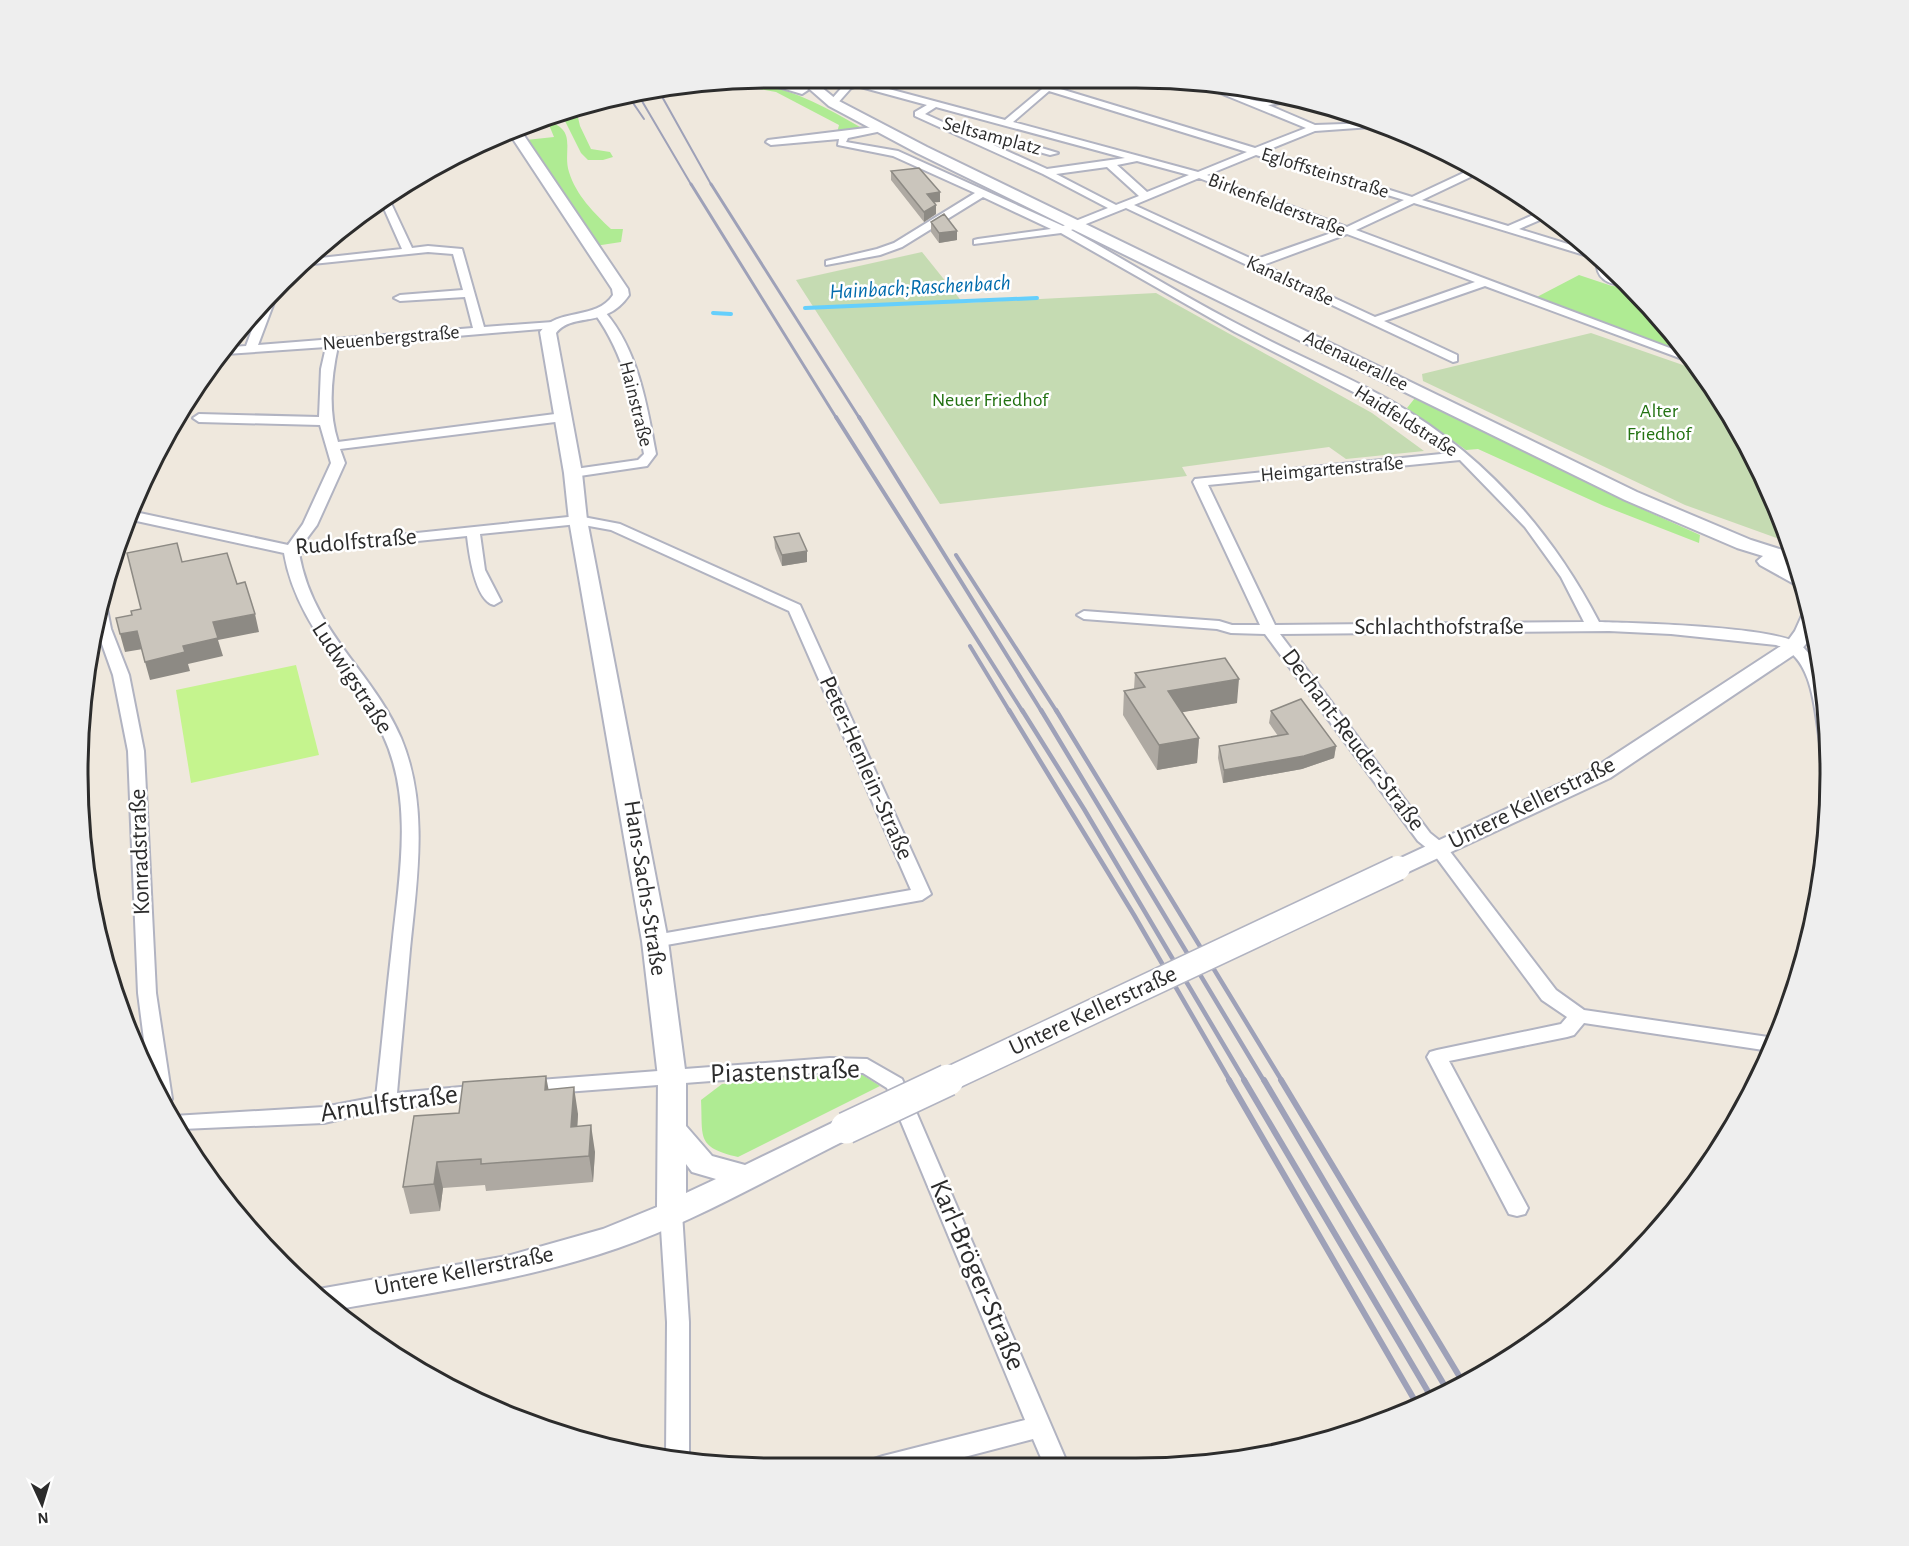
<svg xmlns="http://www.w3.org/2000/svg" width="1909" height="1546" font-family="'Alegreya Sans',sans-serif">
	<rect width="100%" height="100%" fill="#efe8dd"/>
	<path fill="#afeb93" d="M746,82C789,87 822,105 860,127L856,133H837L839,125L776,92L730,84Z
		M576,109L580,126L591,149L610,152L613,157L603,160H588L581,153L564,119L554,118Z
		M546,121C579,129 562,151 569,172C576,195 594,213 611,229H623L621,242L595,246L526,140L554,137L549,125H542Z
		M1579,275L1612,286L1629,287L1690,354L1535,298Z
		M1415,398L1640,508L1700,535L1699,543L1604,506L1478,449L1466,450L1407,408Z
		M858,1072L880,1086L738,1157C696,1147 703,1138 701,1100L722,1084Z"/>
	<path fill="#c5dbb2" d="M922,252L963,303L1156,293L1372,413L1424,451L1346,459L1329,447L1182,467L1187,476L940,504L796,280Z
		M1591,333L1700,371L1759,465L1788,542L1685,505L1423,381L1422,374Z"/>
	<path fill="#c5f48e" d="M296,665L319,755L191,783L176,690Z"/>
	<g fill="none" stroke-linecap="round" stroke-linejoin="round">
		<path stroke="#65cffc" stroke-width="4" d="M805,308L1037,298
			M713,313L731,314"/>
		<g stroke="#b1b3c1" stroke-width="4">
			<path id="street" d="M849,78H858L859,81L1005,120L1054,79L1058,82L1054,87L1255,148L1306,128L1193,82C1216,79 1235,96 1257,101C1271,104 1285,95 1300,100L1268,105L1315,125L1374,123L1385,126L1315,131L1265,151L1412,197L1476,167L1483,171L1422,200L1508,226L1540,212L1547,217L1519,229L1597,253L1604,261L1414,203L1356,230L1691,356L1696,364L1485,286L1384,321L1457,355V361L1453,362L1126,208L1071,230C1129,262 1186,298 1245,328C1293,354 1344,374 1391,401C1482,453 1551,530 1599,622C1633,623 1781,626 1802,646C1829,672 1830,719 1829,754L1821,749C1815,716 1815,656 1776,645L1671,634L1609,631L1280,634L1430,833L1445,845L1556,990L1584,1010L1775,1038L1770,1051L1584,1023L1574,1035L1567,1037L1449,1061L1528,1208L1525,1214L1517,1216L1509,1214L1427,1057L1430,1052L1437,1050L1561,1024L1567,1017L1542,1000L1433,853L1418,841L1265,634L1231,633L1217,629L1084,619L1077,615L1084,611L1219,621L1232,625H1260L1193,482L1195,479L1451,453L1383,407L1235,332L1061,233L974,244V240L978,239L1051,229L983,197L902,247L880,255L826,265V261L877,249L894,243L975,193L893,156L838,145L839,139L771,145L766,142L768,140L874,127L879,130L877,132L848,138L846,142L898,151L1063,226L1108,208L1043,174L915,116V112L927,105L857,86L851,88L836,105H830V101L845,84L851,82ZM1049,91L1247,152L1198,172L1013,122ZM936,107L1125,158L1047,169L925,114ZM1256,155L1404,200L1347,227L1207,175ZM1137,161L1189,175L1147,192L1117,165ZM1107,167L1139,196L1116,205L1056,174ZM1199,178L1337,231L1254,260L1134,205ZM1347,234L1475,282L1375,317L1263,265ZM1460,460L1525,527L1561,577L1584,622L1275,625L1208,485Z
				M986,133H992L1058,153L1050,155L986,137Z
				M389,199L412,248L428,246L462,249L484,327L553,322L559,325L553,328L338,346C331,378 328,411 338,442L563,413L569,417L563,421L340,449L345,463L317,525L302,545L578,516L620,524L800,605L931,894L922,900L655,947L649,945L646,941L649,937L655,935L911,890L789,611L611,530L578,524L480,534L485,570L501,601L494,605C475,601 469,553 467,536L299,553C313,633 372,670 401,738C429,805 417,879 410,949C406,997 401,1045 397,1093L482,1085L489,1087L492,1092L489,1097L482,1099L386,1109L324,1123L182,1129L173,1116L324,1107L376,1097C382,1047 386,997 392,947C399,878 414,801 383,735C352,670 297,628 284,553L132,520L135,512L288,545L303,524L331,463L320,425L199,422L193,418L199,414L319,417L321,369L326,347L226,354L231,347L246,346L259,311L272,294L276,297L258,345L473,328L465,297L400,301L394,298L400,295L463,290L453,254L428,252L303,265L311,259L402,249L382,204Z
				M1605,262L1610,268L1608,273L1620,278L1627,286C1614,285 1599,282 1597,267Z
				M597,312H605C638,350 647,405 656,454L647,466L573,477L566,473L568,470L638,460L644,454C635,405 625,355 595,314Z
				M100,605L107,609L111,629L129,675L144,751L156,993L172,1099L166,1105L149,1079L138,993L128,751L113,675L97,630Z
				M830,1058L867,1059L902,1079L1069,1467H1045L1033,1439L926,1467H871L874,1459L883,1456L1025,1420L887,1088L863,1073L830,1072L526,1095L519,1093L516,1088L519,1083L526,1081Z
				M671,1205L679,1207L682,1213L689,1322V1460L666,1456L667,1322L660,1213L663,1207Z"/>
		</g>
		<g stroke="#b1b3c1" stroke-width="4">
			<path id="secondary" d="M769,78L806,87L808,90L802,94L755,80Z
				M797,78H810L837,100L927,147L1637,492L1751,540L1792,553L1797,565L1785,563L1799,571L1805,586L1796,585L1760,565L1757,561L1763,556L1737,548L1625,500L917,153L829,106Z
				M521,131L628,289L629,295C605,330 574,311 556,333L582,473L587,520L668,941L686,1077V1126L712,1156L745,1165L836,1121L846,1118L856,1121L860,1128L856,1135C780,1172 697,1221 618,1248C526,1280 430,1293 334,1310L313,1290L507,1256L603,1229L657,1207L658,1077L642,941L569,520L564,473L540,332C558,307 596,321 613,295L612,289L511,136ZM686,1164L692,1172L716,1179L686,1193Z
				M1810,609L1814,634L1801,650L1610,778L1406,873L1398,876L1390,873L1386,868L1390,863L1594,768L1787,642L1795,631L1804,611Z"/>
		</g>
		<use href="#street" fill="#fff" fill-rule="evenodd"/>
		<use href="#secondary" fill="#fff" fill-rule="evenodd"/>
		<path stroke="#9ea1b8" stroke-width="2" d="M660,93L712,186
			M639,96L692,186
			M629,97L644,119"/>
		<path stroke="#9ea1b8" stroke-width="3" d="M691,184L837,419
			M711,184L860,419"/>
		<path stroke="#9ea1b8" stroke-width="4" d="M836,417L1023,712
			M859,417L1042,712
			M956,555L1057,712
			M970,646L1010,712"/>
		<path stroke="#9ea1b8" stroke-width="4.5" d="M1009,710L1134,915L1230,1081
			M1022,710L1084,809L1245,1081
			M1041,710L1264,1081
			M1056,710L1282,1081"/>
		<path stroke="#9ea1b8" stroke-width="6" d="M1229,1080L1418,1406
			M1244,1080L1433,1400
			M1264,1080L1449,1393
			M1281,1080L1464,1384"/>
		<g stroke="#b1b3c1" stroke-width="27" stroke-linecap="butt">
			<path id="secondary-bridge-far1" d="M945,1081L1398,868"/>
		</g>
		<g stroke="#b1b3c1" stroke-width="34" stroke-linecap="butt">
			<path id="secondary-bridge" d="M846,1128L948,1080"/>
		</g>
		<use href="#secondary-bridge-far1" stroke="#fff" stroke-width="24"/>
		<use href="#secondary-bridge" stroke="#fff" stroke-width="31"/>
	</g>
	<path fill="#aea9a2" d="M891,171L940,192V202H934L936,205V214L924,222L891,180Z
		M931,222L957,231V240L939,243L931,232Z
		M774,537L807,562L782,566L775,548Z
		M1135,673L1237,703L1182,712L1199,738L1197,763L1157,770L1123,715L1124,691L1134,689Z
		M1271,711L1336,746L1334,758L1302,769L1223,783L1218,758L1219,746L1278,736L1269,723Z
		M548,1089L578,1114L577,1126L595,1152L593,1182L486,1191L485,1185L443,1188L440,1211L410,1214L403,1187L459,1113Z"/>
	<path fill="#8d8a84" d="M940,192V202L927,203V194Z
		M936,205V214L924,222V212Z
		M957,231V240L939,243V233Z
		M807,551V562L782,566V555Z
		M255,614L259,632L218,640L223,656L188,664L190,671L150,680L145,662L183,646L213,622Z
		M137,631L143,649L125,652L120,634Z
		M1239,679L1237,703L1166,715L1168,691Z
		M1199,738L1197,763L1157,770L1159,745Z
		M1336,746L1334,758L1302,769L1223,783L1224,770Z
		M546,1076L551,1102L545,1090Z
		M574,1087L578,1114L576,1153L571,1127Z
		M591,1125L595,1152L593,1182L589,1156Z
		M437,1162L443,1188L440,1211L434,1184Z"/>
	<path fill="#cac5bc" stroke="#8d8a84" stroke-width="1.5" d="M919,168L940,192L927,194L936,205L924,212L891,171Z
		M944,214L957,231L939,233L931,222Z
		M799,533L807,551L782,555L774,537Z
		M177,543L182,562L227,553L237,584L245,582L255,614L213,622L218,638L183,646L185,652L145,662L137,631L120,634L116,618L132,615L131,611L141,609L127,553Z
		M1225,658L1239,679L1168,691L1199,738L1159,745L1124,691L1145,687L1135,673Z
		M1301,699L1336,746L1304,756L1224,770L1219,746L1288,734L1271,711Z
		M546,1076L545,1090L574,1087L571,1127L591,1125L589,1156L481,1164V1159L437,1162L434,1184L403,1187L414,1116L459,1113L463,1082Z"/>
	<g text-anchor="middle" dominant-baseline="central" stroke-width="5" stroke-linejoin="round" paint-order="stroke">
		<g font-size="20" fill="#2c2c2c" stroke="#fff">
			<text transform="translate(992 136) rotate(15)">Seltsamplatz</text>
			<text transform="translate(1325 173) rotate(17)">Egloffsteinstraße</text>
			<text transform="translate(1277 205) rotate(21)">Birkenfelderstraße</text>
			<text transform="translate(1290 281) rotate(25)">Kanalstraße</text>
			<text transform="translate(391 338) rotate(-5)">Neuenbergstraße</text>
			<text transform="translate(1356 361) rotate(26)">Adenauerallee</text>
			<text transform="translate(636 404) rotate(76)">Hainstraße</text>
			<text transform="translate(1406 421) rotate(32)">Haidfeldstraße</text>
			<text transform="translate(1332 469) rotate(-5)">Heimgartenstraße</text>
		</g>
		<g font-size="20" fill="#237212" stroke="#fff">
			<text x="990" y="400">Neuer Friedhof</text>
			<text x="1659" y="411">Alter<tspan x="1659" dy="23">Friedhof</tspan></text>
		</g>
		<g font-size="22" font-style="italic" fill="#006bac" stroke="#fff">
			<text transform="translate(920 287) rotate(-3)">Hainbach;Raschenbach</text>
		</g>
		<g font-size="24" fill="#2c2c2c" stroke="#fff">
			<text transform="translate(356 542) rotate(-5)">Rudolfstraße</text>
			<text x="1439" y="627">Schlachthofstraße</text>
			<text transform="translate(352 678) rotate(57)">Ludwigstraße</text>
			<text transform="translate(1353 740) rotate(53)">Dechant-Reuder-Straße</text>
			<text transform="translate(866 768) rotate(66)">Peter-Henlein-Straße</text>
			<text transform="translate(1532 803) rotate(-26)">Untere Kellerstraße</text>
			<text transform="translate(140 852) rotate(-92)">Konradstraße</text>
			<text transform="translate(645 888) rotate(81)">Hans-Sachs-Straße</text>
			<text transform="translate(1093 1011) rotate(-25)">Untere Kellerstraße</text>
			<text transform="translate(464 1271) rotate(-11)">Untere Kellerstraße</text>
		</g>
		<g font-size="28" fill="#2c2c2c" stroke="#fff">
			<text transform="translate(785 1072) rotate(-2)">Piastenstraße</text>
			<text transform="translate(389 1104) rotate(-8)">Arnulfstraße</text>
			<text transform="translate(977 1275) rotate(67)">Karl-Bröger-Straße</text>
		</g>
	</g>
	<path d="M0 0H1909V1546H0ZM772 88H1136A684 684 0 0 1 1820 772V774A684 684 0 0 1 1136 1458H772A684 684 0 0 1 88 774V772A684 684 0 0 1 772 88Z" fill="#eee" fill-rule="evenodd"/>
	<path fill="none" stroke="#2c2c2c" stroke-width="3" d="M772 88H1136A684 684 0 0 1 1820 772V774A684 684 0 0 1 1136 1458H772A684 684 0 0 1 88 774V772A684 684 0 0 1 772 88Z"/>
	<g transform="translate(42 1504) rotate(176)" stroke="#ffffff" stroke-width="4.5" paint-order="stroke">
	<path d="M0-4.5L10 22L0 15L-10 22Z" fill="#2c2c2c"/>
	<text y="-9" font-size="16" font-weight="bold" text-anchor="middle" fill="#2c2c2c">N</text>
	</g>
</svg>
